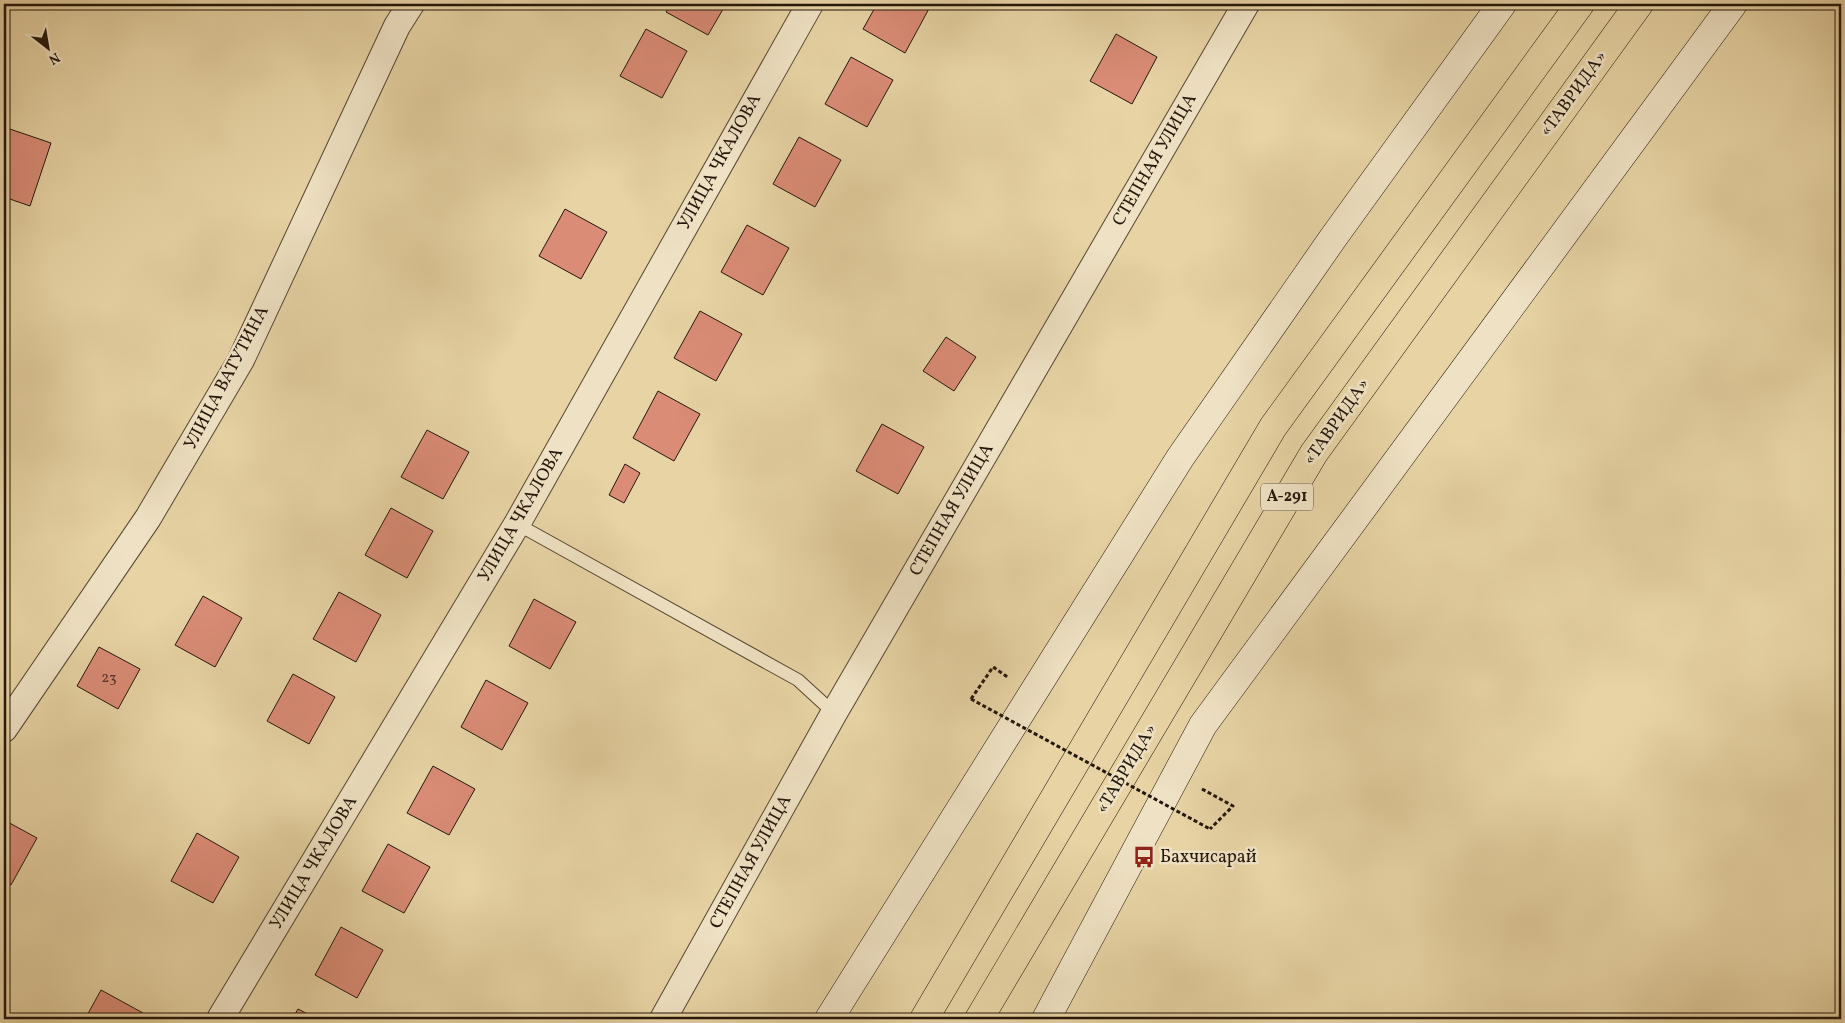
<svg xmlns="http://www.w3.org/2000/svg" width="1845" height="1023" font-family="Vollkorn,serif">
	<rect width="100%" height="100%" fill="#e7d3a4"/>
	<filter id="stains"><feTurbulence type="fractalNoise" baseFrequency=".004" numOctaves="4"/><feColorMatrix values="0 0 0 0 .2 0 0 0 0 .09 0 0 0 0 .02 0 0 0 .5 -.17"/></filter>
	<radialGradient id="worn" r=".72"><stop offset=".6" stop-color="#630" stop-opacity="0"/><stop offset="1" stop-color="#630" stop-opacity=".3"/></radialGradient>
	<path fill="#da8c76" stroke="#24170b" d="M671,4H726L708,35L666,12Z
		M877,4H928L931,5L905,53L863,29Z
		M646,29L687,51L662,98L620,76Z
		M1116,34L1157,57L1132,104L1090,81Z
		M851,57L893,80L867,127L825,104Z
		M4,127L51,143L30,206L4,197Z
		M799,137L841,160L815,207L773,184Z
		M565,209L607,232L581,279L539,256Z
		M747,225L789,248L763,295L721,272Z
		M700,311L742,334L716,381L674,358Z
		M946,337L976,357L954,391L923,371Z
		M658,391L700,414L674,461L633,438Z
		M882,424L924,447L898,494L856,471Z
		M427,430L469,452L443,499L401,477Z
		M625,464L640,473L624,503L609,495Z
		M391,508L433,531L407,578L365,555Z
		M339,592L381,615L356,662L313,639Z
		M203,596L242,618L215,667L175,645Z
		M534,599L576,622L550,669L509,646Z
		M99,647L140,669L118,709L77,686Z
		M293,674L335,697L309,744L267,721Z
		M486,680L528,703L502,750L461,727Z
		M433,766L475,789L449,835L407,813Z
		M4,820L37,838L11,885L4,881Z
		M197,833L239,857L213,903L171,881Z
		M388,844L430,867L404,913L362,891Z
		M341,927L383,950L357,998L315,975Z
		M101,990L143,1013L140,1019H85Z
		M298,1009L317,1019H292Z"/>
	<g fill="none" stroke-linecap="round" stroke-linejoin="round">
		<g stroke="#554631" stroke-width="14">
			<path id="service" d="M517,524L798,680L834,713"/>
		</g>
		<g stroke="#554631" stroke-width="28">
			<path id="minor" d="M4,729L148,518L241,360L397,26L411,4
				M220,1019L517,524L810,4
				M663,1019L834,713L1246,4"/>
		</g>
		<g stroke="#24170b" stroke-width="29">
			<path id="secondary" d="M829,1019L1180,458L1333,238L1502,4
				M1046,1019L1203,725L1733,4"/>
		</g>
		<g stroke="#24170b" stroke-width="29">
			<path id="trunk" d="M924,1019L1273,427L1580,4
				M979,1019L1314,453L1639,4"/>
		</g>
		<path stroke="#24170b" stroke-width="3" stroke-dasharray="4 2.5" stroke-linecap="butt" d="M971,699L993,667L1009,678
			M1202,789L1233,806L1210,829"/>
		<use href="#service" stroke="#efe2c4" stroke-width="12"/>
		<use href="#minor" stroke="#efe2c4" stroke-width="26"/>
		<use href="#secondary" stroke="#efe2c4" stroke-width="28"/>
		<use href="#trunk" stroke="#e7d3a4" stroke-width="28"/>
		<path stroke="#24170b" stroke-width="3" stroke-dasharray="4 2.5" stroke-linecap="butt" d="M971,699L1210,829"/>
	</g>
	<defs>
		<g id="bus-bare" transform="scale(1.725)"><path d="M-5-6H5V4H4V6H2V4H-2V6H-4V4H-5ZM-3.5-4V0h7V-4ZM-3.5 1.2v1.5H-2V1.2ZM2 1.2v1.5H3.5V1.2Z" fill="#8f2418" stroke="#efe2c4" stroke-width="2.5" paint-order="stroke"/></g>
	</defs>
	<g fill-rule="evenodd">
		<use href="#bus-bare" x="1144" y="857"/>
	</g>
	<g text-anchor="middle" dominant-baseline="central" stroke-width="5" stroke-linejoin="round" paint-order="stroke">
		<g font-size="15" fill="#523426">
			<text x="109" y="678">23</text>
		</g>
		<rect fill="#efe2c4" stroke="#615442" stroke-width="1" x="1261" y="483.5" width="52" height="27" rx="4"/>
		<g font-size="16" font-weight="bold" fill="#24170b">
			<text x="1287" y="497">А-291</text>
		</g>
		<g font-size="18" fill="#24170b" stroke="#efe2c4">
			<text transform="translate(1574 94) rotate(-54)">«ТАВРИДА»</text>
			<text transform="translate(1155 160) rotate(-60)">СТЕПНАЯ УЛИЦА</text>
			<text transform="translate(720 162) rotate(-61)">УЛИЦА ЧКАЛОВА</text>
			<text transform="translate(227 378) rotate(-62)">УЛИЦА ВАТУТИНА</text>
			<text transform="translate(1337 422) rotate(-55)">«ТАВРИДА»</text>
			<text transform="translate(952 510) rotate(-60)">СТЕПНАЯ УЛИЦА</text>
			<text transform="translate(521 515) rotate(-60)">УЛИЦА ЧКАЛОВА</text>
			<text transform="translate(1127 769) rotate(-59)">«ТАВРИДА»</text>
			<text transform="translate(751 862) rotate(-61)">СТЕПНАЯ УЛИЦА</text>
			<text transform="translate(314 863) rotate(-59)">УЛИЦА ЧКАЛОВА</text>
		</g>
		<g font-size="18" fill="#24170b" stroke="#efe2c4" text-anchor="start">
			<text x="1160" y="857">Бахчисарай</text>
		</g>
	</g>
	<rect width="1845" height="1023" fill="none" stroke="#e7d3a4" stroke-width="20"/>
	<rect x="5" y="5" width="1835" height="1013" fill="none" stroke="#24170b" stroke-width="2.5"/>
	<rect x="10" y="10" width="1825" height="1003" fill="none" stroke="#24170b"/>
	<g transform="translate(48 48) rotate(149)" stroke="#efe2c4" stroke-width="4" paint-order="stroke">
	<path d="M0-4L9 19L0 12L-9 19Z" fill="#24170b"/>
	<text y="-8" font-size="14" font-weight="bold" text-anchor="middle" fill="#24170b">N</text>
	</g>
	<rect width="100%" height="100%" filter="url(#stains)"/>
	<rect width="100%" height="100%" fill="url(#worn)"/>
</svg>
